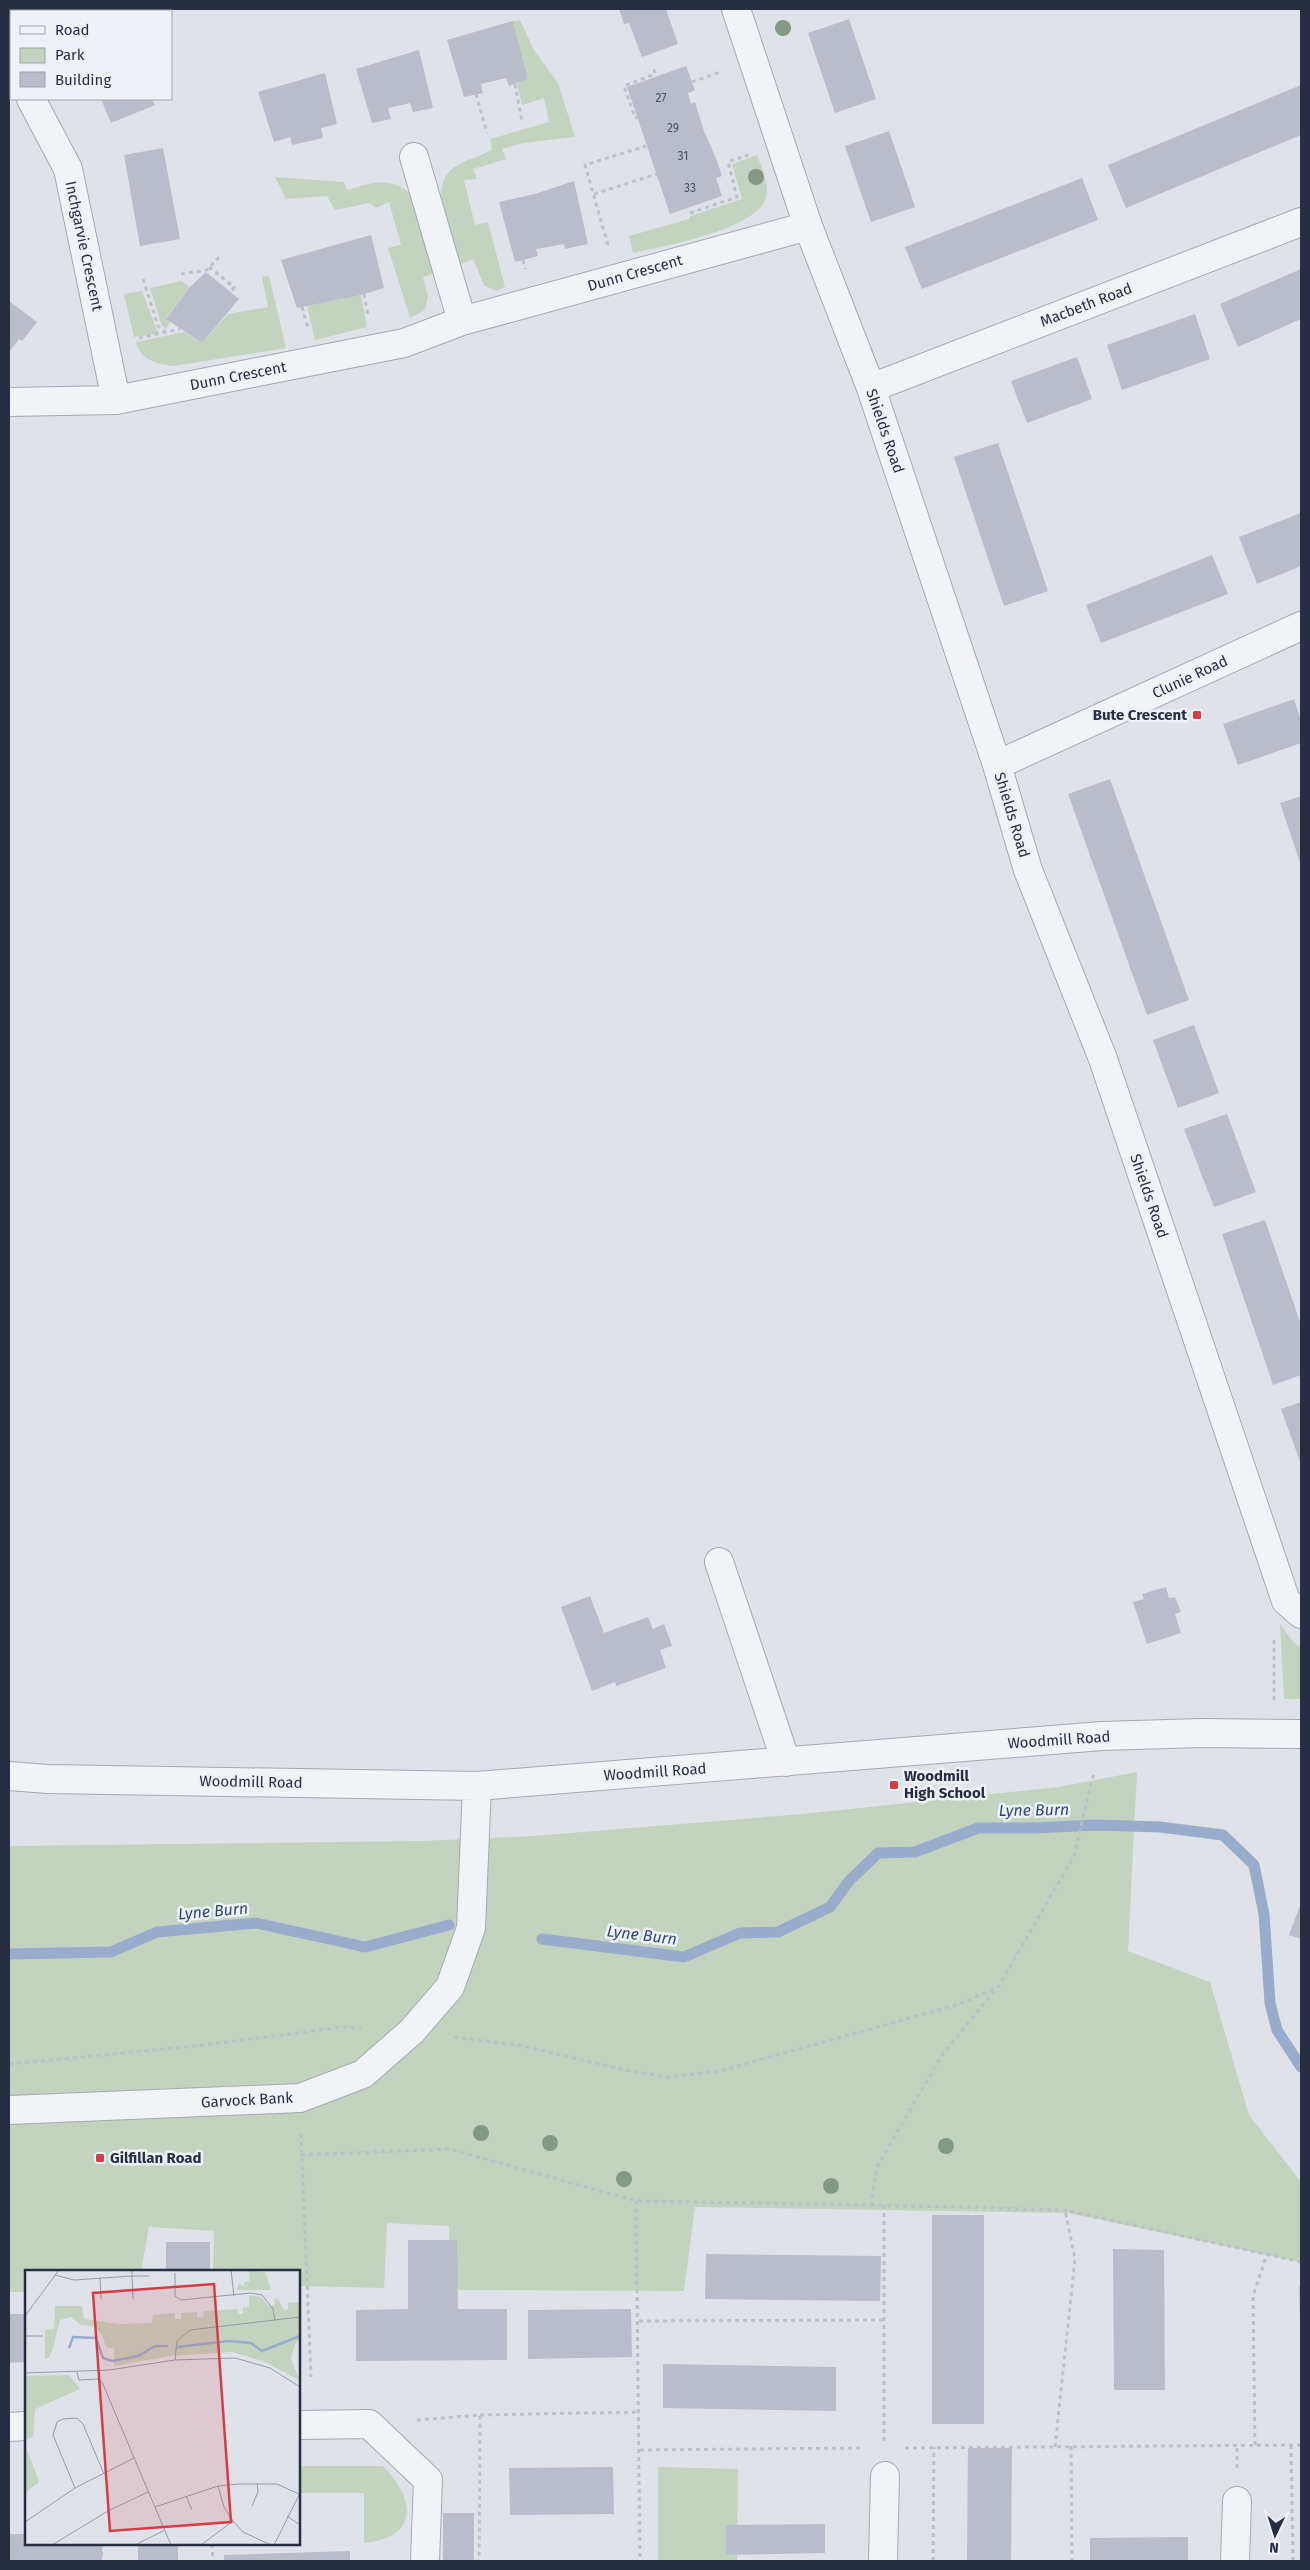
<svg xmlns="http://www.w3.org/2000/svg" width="1310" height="2570" font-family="'Fira Sans',sans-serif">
	<rect width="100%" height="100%" fill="#dfe2e9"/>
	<path fill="#c3d3c0" d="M520,20L534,50L558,83L575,137L523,143L502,149L506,159L473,169L477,179L464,180L475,225L488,222L505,287L496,291L484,285L473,259L460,264L441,196C442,162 467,163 492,150L490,139L549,122L544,98L522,105L517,83L528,79L513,21Z
		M757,155C761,166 767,180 767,192C766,229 662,246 633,253L629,236L689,219L690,216L742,199L732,164Z
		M275,177L344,182L347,190C374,183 388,175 412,195L435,273L423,277L428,297L425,310L410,318L388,248L401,245L389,202L376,208L370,203L335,210L327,196L286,199Z
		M269,276L286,348L174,366C157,364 140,360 136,342L184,332L202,343L228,314L268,307L262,277Z
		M181,281L190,287L166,318L170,322L166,329L161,324L150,288Z
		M142,291L157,330L160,333L134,337L124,294Z
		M361,295L367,327L315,340L307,306Z
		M1280,1624L1294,1643L1301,1647V1699H1284Z
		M1137,1772L1128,1951L1210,1982L1249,2115L1301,2182V2262L1068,2213L695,2207L684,2291L450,2290L449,2226L387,2223L384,2288L299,2286V2271H213L214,2231L149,2227L141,2271H26V2292H9V1846L422,1841L533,1836L803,1814L1059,1787Z
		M299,2466H383C416,2499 419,2538 364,2543V2493H299Z
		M658,2467L738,2469L737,2561H658Z"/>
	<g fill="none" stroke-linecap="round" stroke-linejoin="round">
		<path stroke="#98accb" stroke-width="11" d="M542,1939L684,1957L740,1933L778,1932L830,1907L849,1881L878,1853L915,1852L978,1828H1036L1095,1825L1160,1827L1223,1835L1254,1865L1264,1914L1270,2003L1277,2030L1301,2067
			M9,1954L111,1952L157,1932L256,1923L365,1947L449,1925"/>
	</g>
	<path fill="#b9bdc9" d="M619,9H666L678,44L642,57L629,23L624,24Z
		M849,19L876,99L835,113L808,33Z
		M513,21L528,79L509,86L506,78L481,84L483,93L464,97L447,40Z
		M419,50L433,108L413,112L410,103L388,108L391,119L372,123L356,69Z
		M686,66L695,90L688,93L691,104L695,102L704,131L717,161L722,176L716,178L722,196L670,214L627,87Z
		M325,73L337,124L321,128L323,138L292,145L290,137L274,142L258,92Z
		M1301,85V135L1126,208L1108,165Z
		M101,99H152L155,105L111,123Z
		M889,131L915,207L871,222L845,146Z
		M163,148L180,239L140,246L124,155Z
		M1082,178L1098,220L922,289L905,247Z
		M574,181L588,244L565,249L564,244L536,249L538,256L515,262L499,202L535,194Z
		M371,235L384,288L361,295L297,308L281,260Z
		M1301,269V319L1238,347L1220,304Z
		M206,272L239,299L202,343L166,319L190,287Z
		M9,301L37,322L22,341L19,339L9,352Z
		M1195,314L1210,359L1122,390L1107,345Z
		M1077,357L1092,399L1027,423L1011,381Z
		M998,443L1048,591L1004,606L954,457Z
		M1301,513V566L1257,584L1239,537Z
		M1212,555L1228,594L1101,643L1086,605Z
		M1294,699L1301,720V743L1238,765L1223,724Z
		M1110,779L1189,1000L1147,1015L1068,794Z
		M1301,796V865L1280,803Z
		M1194,1025L1219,1093L1178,1108L1153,1040Z
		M1227,1114L1256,1192L1214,1207L1184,1129Z
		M1265,1220L1301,1325V1375L1273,1385L1222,1234Z
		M1301,1402V1464L1281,1409Z
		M1166,1587L1169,1598L1175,1597L1181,1612L1175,1614L1181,1633L1147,1644L1133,1602L1144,1599L1142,1594Z
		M590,1596L604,1633L648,1617L653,1629L664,1624L672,1646L660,1650L666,1668L616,1686L615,1682L592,1691L561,1607Z
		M1301,1903V1939L1289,1935Z
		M932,2215H984V2424H932Z
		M408,2240H457L458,2309H507V2360L356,2361V2310L408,2309Z
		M166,2242H210V2271H166Z
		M1113,2249L1164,2250L1165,2390H1114Z
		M706,2254L881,2256L880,2301L705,2299Z
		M1299,2286H1301V2321H1300Z
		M631,2309L632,2357L528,2359V2310Z
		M9,2314H26V2362L9,2363Z
		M663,2364L836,2367V2411L663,2408Z
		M968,2448H1012L1011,2561H967Z
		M613,2467L614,2514L510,2515L509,2468Z
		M443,2513H474V2561H443Z
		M825,2524V2553L726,2555V2525Z
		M9,2534H26V2544H102V2561H9Z
		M1188,2537V2561H1090V2538Z
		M138,2544H178V2561H138Z
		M350,2551V2561H224V2555Z"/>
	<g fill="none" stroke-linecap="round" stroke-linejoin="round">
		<g stroke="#a4a8b3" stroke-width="30">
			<path id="minor" d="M736,9L808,226L871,388L997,765L1028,870L1103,1059L1286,1601L1301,1614
				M9,57L11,62
				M31,99L68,169L116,400
				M414,157L462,321
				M871,388L1301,222
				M9,402L116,400L404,343L462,321L808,226
				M997,765L1301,626
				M719,1562L786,1762
				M9,1776L48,1779L477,1786L1102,1736L1201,1733L1301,1734
				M9,2110L300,2098L363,2074L412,2031L450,1987L471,1928L477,1786
				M299,2425L369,2424L428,2480L425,2561
				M9,2427L26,2426
				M883,2561L885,2476
				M1235,2561L1237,2501"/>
		</g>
		<path stroke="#bdc0c8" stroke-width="3" stroke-dasharray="4 4" stroke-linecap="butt" d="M692,82L720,72
			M515,84L522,122
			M476,94L487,133
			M639,117L635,118L624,86L655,74L654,69
			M594,194L657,174
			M690,213L737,197L728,162L748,155
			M608,245L585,165L646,146
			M523,260L525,269
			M209,267L234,287L231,293
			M181,274L207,270L219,257
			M143,279L158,326L165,332
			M364,294L368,315
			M302,307L308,328
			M139,338L180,329
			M1274,1700V1637
			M454,2037L518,2045L625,2070L669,2077L720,2071L960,2004L998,1987L1074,1856L1094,1772
			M9,2064L196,2046L343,2027L361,2028
			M301,2134L311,2377
			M301,2155L450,2149L636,2201L871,2205L877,2167L942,2055L997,1988
			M636,2201L640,2561
			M871,2205L1065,2210L1301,2262
			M884,2205V2443
			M639,2321L883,2320
			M480,2415L639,2412
			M417,2420L480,2415L479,2561
			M1255,2445L1253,2296L1267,2254
			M1291,2445L1293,2561
			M1071,2446L1072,2561
			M1055,2447L1075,2259L1065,2210
			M905,2448L1301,2445
			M640,2450L864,2448
			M1237,2468V2445
			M101,2544L102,2561
			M212,2544L213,2561
			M933,2561L934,2447"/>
		<use href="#minor" stroke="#f2f3f7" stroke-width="28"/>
	</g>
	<g fill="#839985">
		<circle cx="783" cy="28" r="8"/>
		<circle cx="756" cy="177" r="8"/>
		<circle cx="481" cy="2133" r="8"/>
		<circle cx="550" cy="2143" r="8"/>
		<circle cx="946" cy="2146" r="8"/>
		<circle cx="624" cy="2179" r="8"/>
		<circle cx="831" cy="2186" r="8"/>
	</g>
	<g fill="#d53d46" stroke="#eef1f6" stroke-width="2">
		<rect x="1192" y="710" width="10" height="10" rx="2.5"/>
		<rect x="889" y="1780" width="10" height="10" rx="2.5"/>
		<rect x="95" y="2153" width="10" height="10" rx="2.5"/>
	</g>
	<g text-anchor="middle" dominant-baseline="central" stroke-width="5" stroke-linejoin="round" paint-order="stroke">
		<g font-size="12" fill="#4c5263">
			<text x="661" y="98">27</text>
			<text x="673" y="128">29</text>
			<text x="683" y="156">31</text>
			<text x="690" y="188">33</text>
		</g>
		<g font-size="15" fill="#272e41" stroke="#eef1f6">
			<text transform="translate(84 246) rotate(78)">Inchgarvie Crescent</text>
			<text transform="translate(635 273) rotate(-16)">Dunn Crescent</text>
			<text transform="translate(1086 305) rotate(-21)">Macbeth Road</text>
			<text transform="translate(238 376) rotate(-11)">Dunn Crescent</text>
			<text transform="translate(885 431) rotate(71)">Shields Road</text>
			<text transform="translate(1190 677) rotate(-25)">Clunie Road</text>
			<text transform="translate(1012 815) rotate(73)">Shields Road</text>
			<text transform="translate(1149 1196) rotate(71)">Shields Road</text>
			<text transform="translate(1059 1740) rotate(-4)">Woodmill Road</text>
			<text transform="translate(655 1772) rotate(-4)">Woodmill Road</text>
			<text transform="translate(251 1782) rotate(1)">Woodmill Road</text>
			<text transform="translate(247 2100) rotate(-3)">Garvock Bank</text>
		</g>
		<g font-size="15" font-weight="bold" fill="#272e41" stroke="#eef1f6" text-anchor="start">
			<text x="1187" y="715" text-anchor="end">Bute Crescent</text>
			<text x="904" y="1776">Woodmill<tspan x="904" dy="17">High School</tspan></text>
			<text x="110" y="2158">Gilfillan Road</text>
		</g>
		<g font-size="16" font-style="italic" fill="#2f4877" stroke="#eef1f6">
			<text transform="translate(1034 1810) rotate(-1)">Lyne Burn</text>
			<text transform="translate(213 1911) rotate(-5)">Lyne Burn</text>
			<text transform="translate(642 1935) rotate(7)">Lyne Burn</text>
		</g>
	</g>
	<g transform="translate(25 2270)">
		<rect width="275" height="275" fill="#dfe2e9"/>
		<path d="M224,0L240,2L246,20H212L214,13L219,17V12L225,11ZM224,25L236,27L244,36L250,35L249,28L253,29L259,40L263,39V33L275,32V71L271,72L266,88L274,110L240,92L207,82L145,86L89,96V79L81,77L77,65L69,56L56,55L46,47L35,50L28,78L24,88H20V60L29,59L30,36H57L59,49L93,54L127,53L128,45L150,43V49H156V43L172,42V47H178L179,41L213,39V44H218V38L224,37ZM0,106L44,105L55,119L10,139L8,166L0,171ZM0,174L14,212L0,223Z" fill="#c3d3c0"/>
		<path fill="none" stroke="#98accb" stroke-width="2.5" d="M152,77L204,71L226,73L237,81L275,66M44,78L48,67L71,68L78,88L87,91L113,86L130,76H143"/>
		<path fill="none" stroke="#959aa6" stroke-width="1" d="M206,0L209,26M150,3V26L156,30L226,23L237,25L248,39L250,50M30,5L49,10L107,6V0M75,8L76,29M108,29L107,6H124M0,46L34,0M0,66H18M150,90L152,71L165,60L275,47M52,102L54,110L73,109L77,112L146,275M0,103L84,100L150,90L210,88L245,98L275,117M193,216L199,237L208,251L218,262L246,275M50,218L28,165L32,152L38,149L52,148L58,154L79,204M161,226L167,240M227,236L233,222L232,213M130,237L193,216L214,214H252L274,224M262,246L275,255M0,252L50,218L109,188M27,275L83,241L123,222M110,275L140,260M176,275L208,251M249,275L275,223"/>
		<path fill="#d53d46" fill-opacity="0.15" stroke="#d53d46" stroke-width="2.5" d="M189,14L206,252L85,261L68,23Z"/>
		<rect width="275" height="275" fill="none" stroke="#272e41" stroke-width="2.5"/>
	</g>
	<rect width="1310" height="2570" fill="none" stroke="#272e41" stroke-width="20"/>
	<rect x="10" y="10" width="162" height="90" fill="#eef1f6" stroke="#9ea3ae"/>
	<rect x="20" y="26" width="25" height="8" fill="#f2f3f7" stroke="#9ea3ae"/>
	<text x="55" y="35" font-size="15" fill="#272e41">Road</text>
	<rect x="20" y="48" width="25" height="15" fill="#c3d3c0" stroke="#9ea3ae"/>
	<text x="55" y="60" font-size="15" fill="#272e41">Park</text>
	<rect x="20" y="72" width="25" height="15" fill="#b9bdc9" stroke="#9ea3ae"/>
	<text x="55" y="85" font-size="15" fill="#272e41">Building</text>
	<g transform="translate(1275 2535) rotate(184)" stroke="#eef1f6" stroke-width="4" paint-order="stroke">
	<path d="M0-4L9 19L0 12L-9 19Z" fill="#272e41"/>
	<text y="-8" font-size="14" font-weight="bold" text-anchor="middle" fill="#272e41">N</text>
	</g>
</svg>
